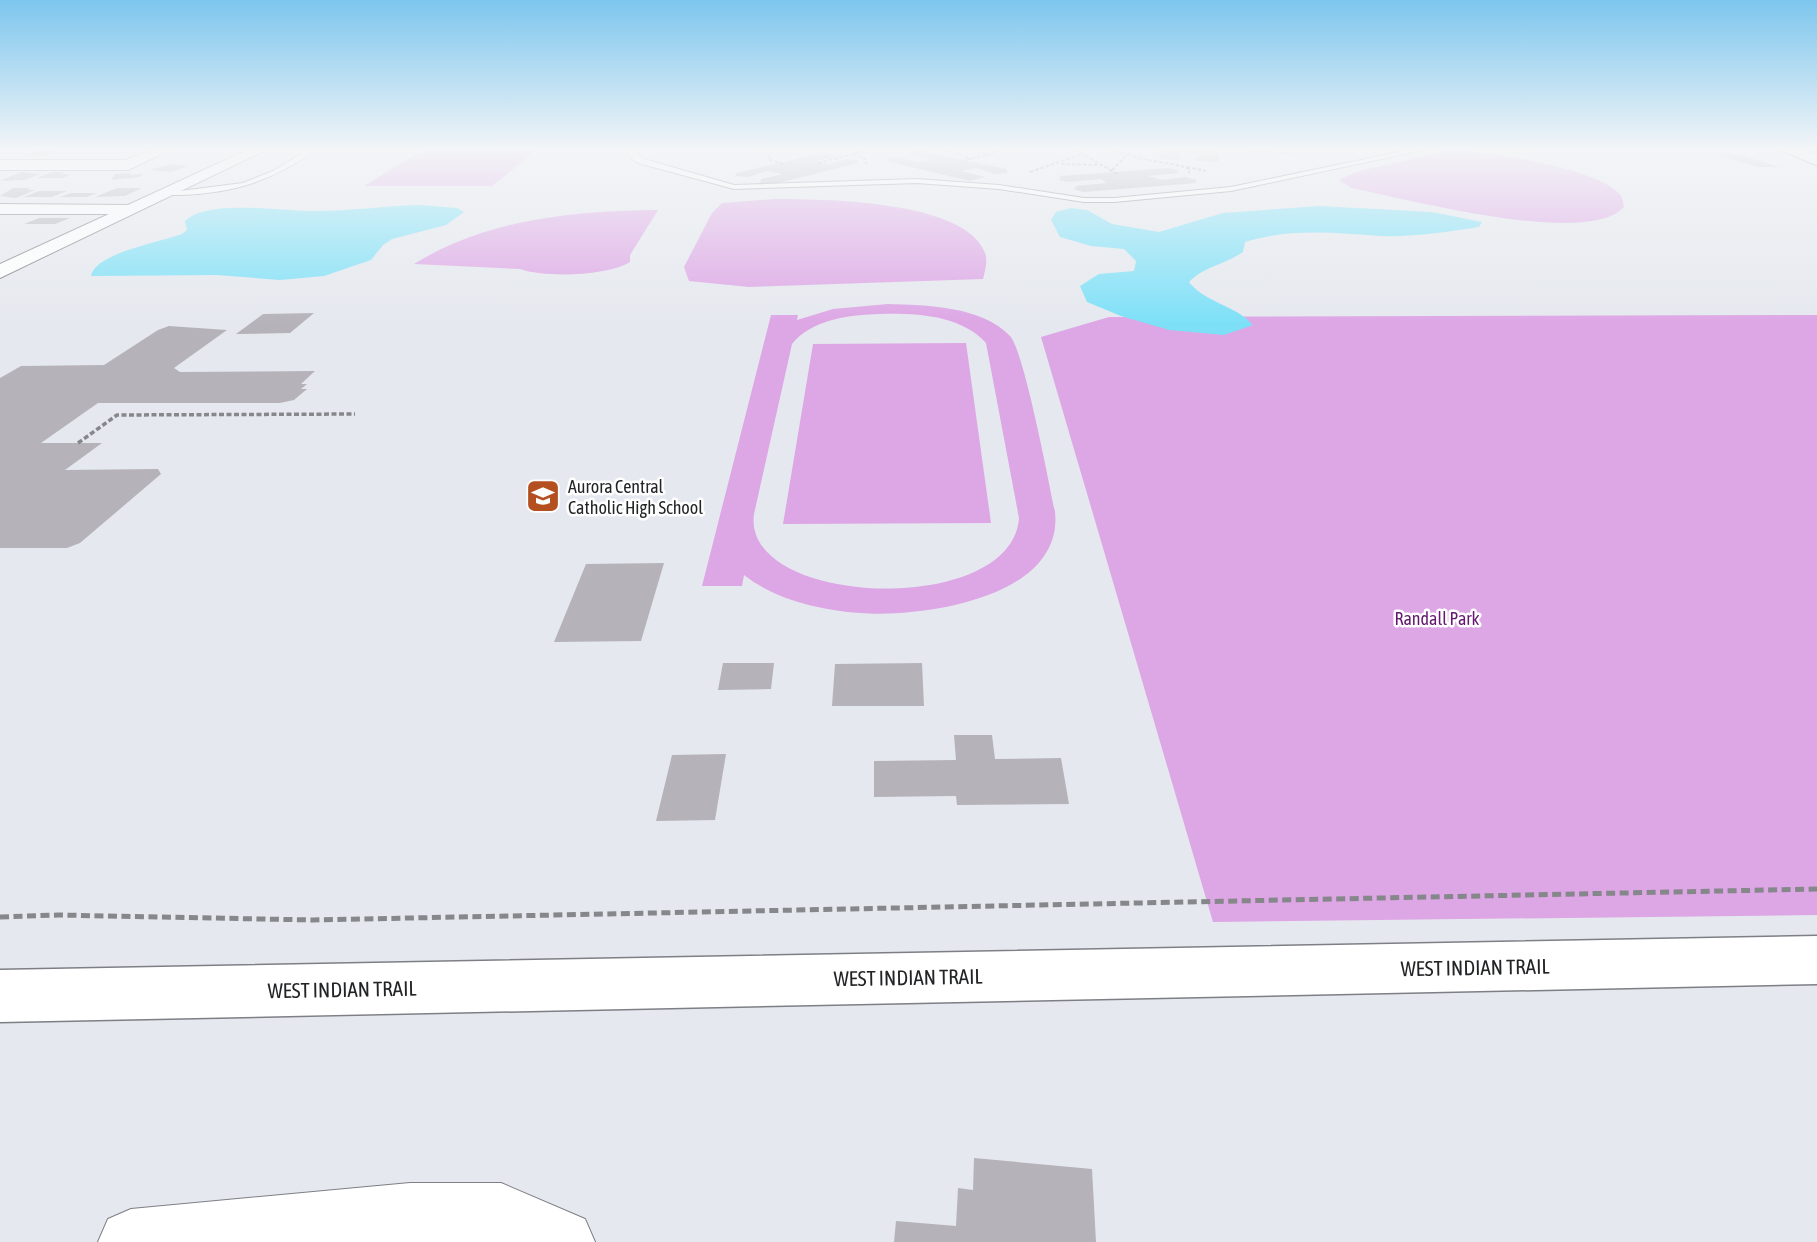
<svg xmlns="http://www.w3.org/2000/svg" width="1817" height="1242" font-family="'Asap Condensed',sans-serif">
	<rect width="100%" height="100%" fill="#e5e8ee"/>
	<path fill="#dda6e5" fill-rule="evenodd" d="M423,150H537L492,186H364Z
		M1450,150C1483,150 1603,169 1621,196C1623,199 1623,203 1624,207C1587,248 1404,198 1351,188L1339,180L1356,172Z
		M775,199C822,199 966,200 985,253C988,261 985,271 983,279L749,287L689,281L684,267L712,213L722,203Z
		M658,210L630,255V262C608,276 545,278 520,269L414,264C487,219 573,211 658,210Z
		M888,304C925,305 982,306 1010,336C1024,351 1049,483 1055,512C1064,598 922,618 860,613C820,610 776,600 744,575L742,586H702L771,315H798L797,320L833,309ZM880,314C915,313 961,315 986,343L1019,518C1012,618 741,607 754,514L792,344C812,319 850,315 880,314Z
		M1817,315V915L1213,922L1041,337L1109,317Z
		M966,343L991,523L783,524L813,344Z"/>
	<path fill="#7de0f7" d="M419,205L457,208L464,212L446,225L392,239L383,245L371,260L324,276L280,280L217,275L91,276C95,253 161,242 182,234L187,230L185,221C208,198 286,212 317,211C351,211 385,206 419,205Z
		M1319,206L1432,212L1482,222L1479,227C1447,232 1413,237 1381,236C1335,233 1290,228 1245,242L1243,252C1226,264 1203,267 1189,282C1205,303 1236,305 1253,325L1224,335L1169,330L1121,316L1087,302L1080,286L1099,274L1134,271L1136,261L1124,249L1091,246L1060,237L1051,220L1056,212L1071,208L1087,210L1112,224L1159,232L1223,213Z"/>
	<path fill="#b5b3b9" d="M1161,150H1216L1219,151V162L1197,161L1196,157L1201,155L1183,150L1179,155L1182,160L1160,159Z
		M36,151H59L45,156L25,155Z
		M912,151H923L973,162L1007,169V173L995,174L976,168L961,171L985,177L970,181L886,161L888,158L899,157L916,162L933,160L911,155Z
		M821,153L833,154V157L814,162L829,164L846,159L858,160V163L774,184L760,183L761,179L783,174L767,171L748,177L735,176L737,173Z
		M1713,154H1738L1779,167H1758Z
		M170,164L188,166L172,172L149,170Z
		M1168,168L1179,170L1176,172L1179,173L1148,176L1162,180L1185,177L1197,180L1195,181L1197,183L1083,192L1073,189L1077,187L1075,186L1107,183L1101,179L1068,182L1058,180L1061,178L1059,176Z
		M21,172L41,174L24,180L0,181Z
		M52,172H65L60,174H72L62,178H37Z
		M131,173L130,175L143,174L140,177L111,180L115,174Z
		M13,188H31L27,190H35L16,198L0,196Z
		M117,188H142L125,196L95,197Z
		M39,191H67L52,197H24Z
		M71,193H97L86,197H60Z
		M39,218H70L55,224H24Z
		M314,313L290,333L236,334L263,314Z
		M169,326L227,330L174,368L180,372L315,371L301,384H307L301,389H307L294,400L280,403H98L41,443H102L65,470L158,469L161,474L80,543L67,548H0V378L21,366L104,365L158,330Z
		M664,563L641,641L554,642L586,564Z
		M723,663H774L771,689L718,690Z
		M922,663L924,706H832L835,664Z
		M954,735H992L995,759L1061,758L1069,804L957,805L956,796L874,797V761L956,760Z
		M726,754L715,820L656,821L672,755Z
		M974,1158L1092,1169L1096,1242H894L896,1221L956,1226L958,1188L973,1190Z"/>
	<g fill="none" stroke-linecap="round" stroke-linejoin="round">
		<g stroke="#7d7f85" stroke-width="2">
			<path id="service" d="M307,150H316C267,184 227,195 168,195L164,193L243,183L273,171Z
				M626,150H633L644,159L734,185L917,179L999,185L1084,198H1114L1231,187L1409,150H1423L1231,191L1114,202H1084L999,189L917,183L734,189L638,163L631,158Z"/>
		</g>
		<g stroke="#7d7f85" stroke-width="2">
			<path id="minor" d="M150,150H170L128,170H0V160H126Z
				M247,150H266L0,278V264L109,214H0V204L128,205Z
				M410,1183H501L585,1219L595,1242H98L108,1219L131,1209Z"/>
		</g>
		<g stroke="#7d7f85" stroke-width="3">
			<path id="secondary" d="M1781,150H1804L1817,155V165Z
				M1817,936V984L0,1022V970Z"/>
		</g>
		<path stroke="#85878b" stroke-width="2" stroke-dasharray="3.5 2" stroke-linecap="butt" d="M771,150L768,159L783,164
			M949,150L971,159
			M1076,150L1117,174
			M1110,150L1128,154V150
			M1242,150L1301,154
			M853,154L866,159V164
			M986,155L1003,150
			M961,161L986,155L980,150
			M818,163L869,150
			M1061,164L1101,165
			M1187,167L1206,171
			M1112,170L1128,154C1148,163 1170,161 1190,169L1189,173
			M1030,172L1082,154"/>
		<path stroke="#85878b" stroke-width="3.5" stroke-dasharray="5 2.5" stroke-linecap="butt" d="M78,443L117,415L355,414"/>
		<path stroke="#85878b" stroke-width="5" stroke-dasharray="9 4.5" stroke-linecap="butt" d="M0,917L58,915L313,920L1817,889"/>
		<use href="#service" fill="#fff" fill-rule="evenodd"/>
		<use href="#minor" fill="#fff" fill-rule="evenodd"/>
		<use href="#secondary" fill="#fff" fill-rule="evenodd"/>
	</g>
	<linearGradient id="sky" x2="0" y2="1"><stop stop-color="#7dc6ee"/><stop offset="0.46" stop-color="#f3f5f7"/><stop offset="1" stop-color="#f3f5f7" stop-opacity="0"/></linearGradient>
	<rect width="1817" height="324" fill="url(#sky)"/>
	<defs>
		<g id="school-square" transform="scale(1.75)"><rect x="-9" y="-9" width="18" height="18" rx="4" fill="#b44f20" stroke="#fff"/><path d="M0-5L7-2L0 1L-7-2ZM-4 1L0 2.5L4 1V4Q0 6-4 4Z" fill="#fff"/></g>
	</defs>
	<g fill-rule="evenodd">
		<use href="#school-square" x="543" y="496"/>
	</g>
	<g text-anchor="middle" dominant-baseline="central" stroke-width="5" stroke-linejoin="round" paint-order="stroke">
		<g font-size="18" fill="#232426" stroke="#fff" text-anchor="start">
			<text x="568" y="486">Aurora Central<tspan x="568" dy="21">Catholic High School</tspan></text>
		</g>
		<g font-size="18" fill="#641870" stroke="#fff">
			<text x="1437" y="618">Randall Park</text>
		</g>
		<g font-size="21" fill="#232426" stroke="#fff">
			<text transform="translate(1475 967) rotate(-1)">WEST INDIAN TRAIL</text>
			<text transform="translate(908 977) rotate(-1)">WEST INDIAN TRAIL</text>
			<text transform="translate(342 989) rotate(-1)">WEST INDIAN TRAIL</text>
		</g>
	</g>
</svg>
